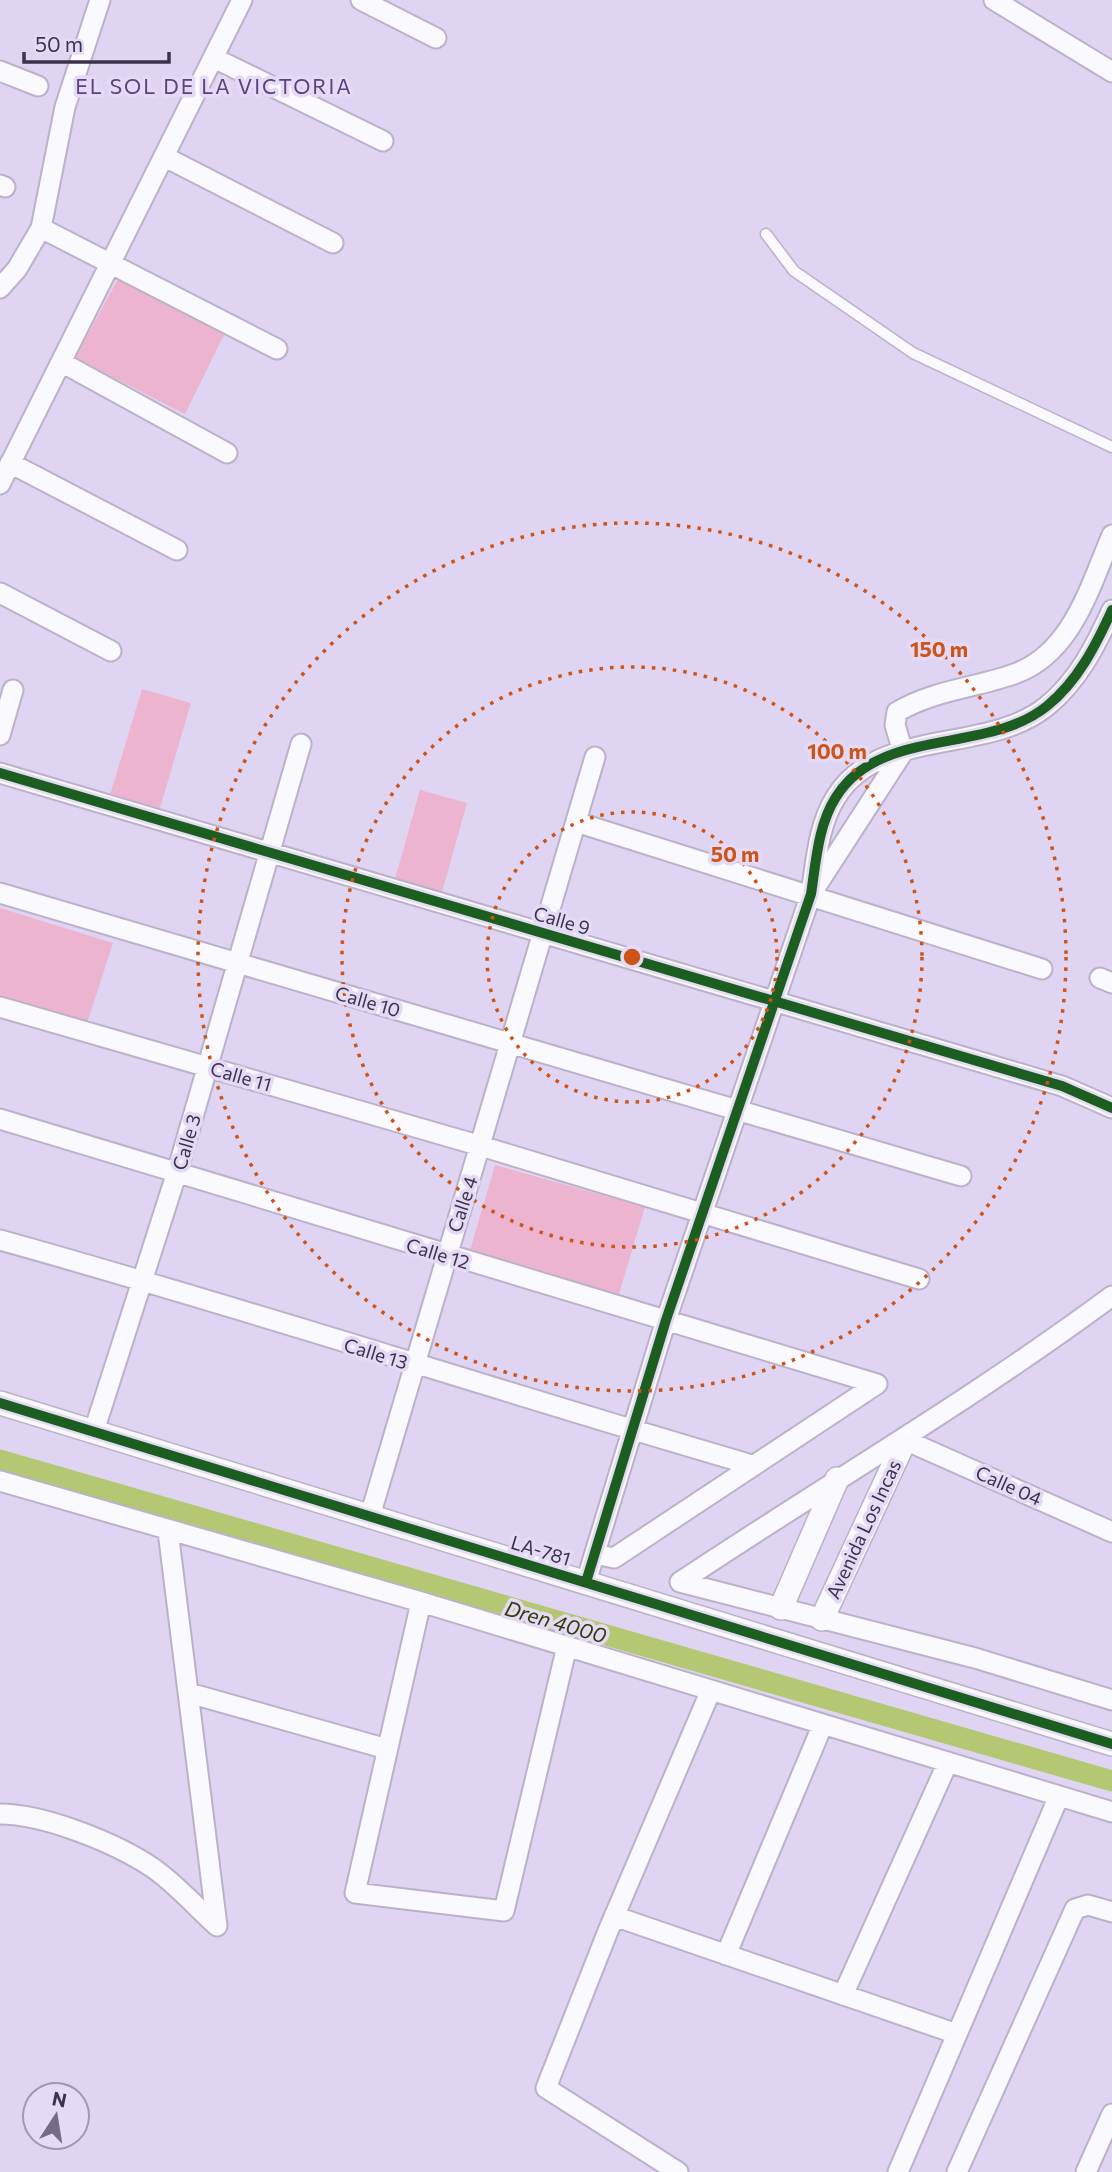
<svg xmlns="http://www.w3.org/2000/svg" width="1112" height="2172" font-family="Commissioner,sans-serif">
	<rect width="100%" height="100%" fill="#dfd4f1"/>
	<path fill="#edb4cf" d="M118,279L225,333L185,414L75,358Z
		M142,689L191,703L160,808L110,795Z
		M420,790L467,803L442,892L395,879Z
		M0,908L113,943L87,1023L0,997Z
		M495,1165L645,1207L618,1297L469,1254Z"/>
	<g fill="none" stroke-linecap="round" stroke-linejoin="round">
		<path stroke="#b4c874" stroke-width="21" d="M0,1460L1112,1781"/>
		<g stroke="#bbb1cb" stroke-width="13">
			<path id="service" d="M766,234L794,271L913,353L1112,447"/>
		</g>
		<g stroke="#bbb1cb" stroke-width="23">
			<path id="minor" d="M361,0L436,38
				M994,0L1112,72
				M214,58L383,141
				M0,71L38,86
				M165,157L333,243
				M0,185L5,187
				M41,228L277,349
				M0,288L17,269L41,228L65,107L100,0
				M61,362L227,453
				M10,463L177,550
				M0,484L242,0
				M0,593L111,651
				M0,735L13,690
				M0,773L1062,1086L1112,1108
				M576,822L1042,969
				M815,888L903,752L895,725L897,712C934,690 975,688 1014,674C1072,654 1090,586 1112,535
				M0,893L961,1176
				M1100,978L1112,983
				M0,1007L481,1146L919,1279
				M0,1119L877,1384
				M0,1240C252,1310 501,1392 752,1465
				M94,1431L177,1172L301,744
				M905,1440L1112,1532
				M0,1481L421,1602L1112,1812
				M370,1516L595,757
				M168,1531L217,1926
				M595,1554L614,1558L877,1384
				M586,1582L666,1320L811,894C816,862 818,825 836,797C880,726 987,755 1047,706C1078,681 1096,645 1112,610
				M680,1582C824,1486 973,1399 1112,1296
				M680,1582L975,1658L1112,1700
				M421,1602L355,1893L504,1911L567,1646
				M189,1693L387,1749
				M0,1814C44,1814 116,1843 153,1868C176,1884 196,1907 217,1926
				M614,1916L957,2034
				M726,1955L823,1724
				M843,1995L948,1762
				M678,2172L546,2088L608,1931L711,1690
				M898,2172L1059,1796
				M957,2172L1075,1909L1088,1905L1112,1912
				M1086,2172L1112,2114"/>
		</g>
		<g stroke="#bbb1cb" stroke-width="26">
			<path id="tertiary" d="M0,1403L1112,1744
				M781,1608L837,1479
				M822,1619L905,1440"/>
		</g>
		<use href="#service" stroke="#faf9fd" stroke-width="10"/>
		<use href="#minor" stroke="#faf9fd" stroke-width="19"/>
		<use href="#tertiary" stroke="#faf9fd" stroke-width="23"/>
		<g stroke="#e4daf6" stroke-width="15">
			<path id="cycleway" d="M0,773L1062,1086L1112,1108
				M0,1403L1112,1744
				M586,1582L666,1320L811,894C816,862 818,825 836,797C880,726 987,755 1047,706C1078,681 1096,645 1112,610"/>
		</g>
		<use href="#cycleway" stroke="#1b5e20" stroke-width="10"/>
	</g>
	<g fill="none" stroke="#ce5316" stroke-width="3.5" stroke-dasharray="3.5 7">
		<circle cx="632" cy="957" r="145"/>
		<circle cx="632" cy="957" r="290"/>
		<circle cx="632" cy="957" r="434"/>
	</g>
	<g text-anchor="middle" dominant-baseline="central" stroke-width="7" stroke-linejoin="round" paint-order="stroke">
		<g font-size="19" fill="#3d324d" stroke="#e4daf6">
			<text transform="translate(562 920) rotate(16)">Calle 9</text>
			<text transform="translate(368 1001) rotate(16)">Calle 10</text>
			<text transform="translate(241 1076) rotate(16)">Calle 11</text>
			<text transform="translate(186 1142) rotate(-74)">Calle 3</text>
			<text transform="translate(462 1204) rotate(-72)">Calle 4</text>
			<text transform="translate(438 1253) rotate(17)">Calle 12</text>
			<text transform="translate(376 1353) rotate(17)">Calle 13</text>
			<text transform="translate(1009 1485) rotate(24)">Calle 04</text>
			<text transform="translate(863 1529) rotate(-65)">Avenida Los Incas</text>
			<text transform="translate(541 1550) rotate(17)">LA-781</text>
		</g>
		<g font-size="21" letter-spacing="2" fill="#5c437e" stroke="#e4daf6">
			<text x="214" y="85">EL SOL DE LA VICTORIA</text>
		</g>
		<g font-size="21" font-style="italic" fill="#313e07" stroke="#e4daf6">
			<text transform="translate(556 1621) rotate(16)">Dren 4000</text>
		</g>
	</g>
	<circle cx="632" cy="957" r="10" fill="#ce5316" stroke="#e4daf6" stroke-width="3.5"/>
	<g font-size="21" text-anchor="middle" font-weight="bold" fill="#ce5316" stroke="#e4daf6" stroke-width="7" stroke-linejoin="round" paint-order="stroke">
		<text x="939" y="657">150 m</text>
		<text x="837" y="759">100 m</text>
		<text x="735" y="862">50 m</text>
	</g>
	<g transform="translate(56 2116) rotate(12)"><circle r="33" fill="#e4daf6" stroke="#a197b2" stroke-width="2"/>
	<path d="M0-5L12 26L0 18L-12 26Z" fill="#766b86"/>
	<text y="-10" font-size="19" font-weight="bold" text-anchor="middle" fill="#3d324d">N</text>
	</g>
	<path d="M24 52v10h145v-10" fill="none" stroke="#3d324d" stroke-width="3.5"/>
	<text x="35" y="52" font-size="21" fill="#3d324d" stroke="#e4daf6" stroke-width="5" paint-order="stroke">50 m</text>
</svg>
